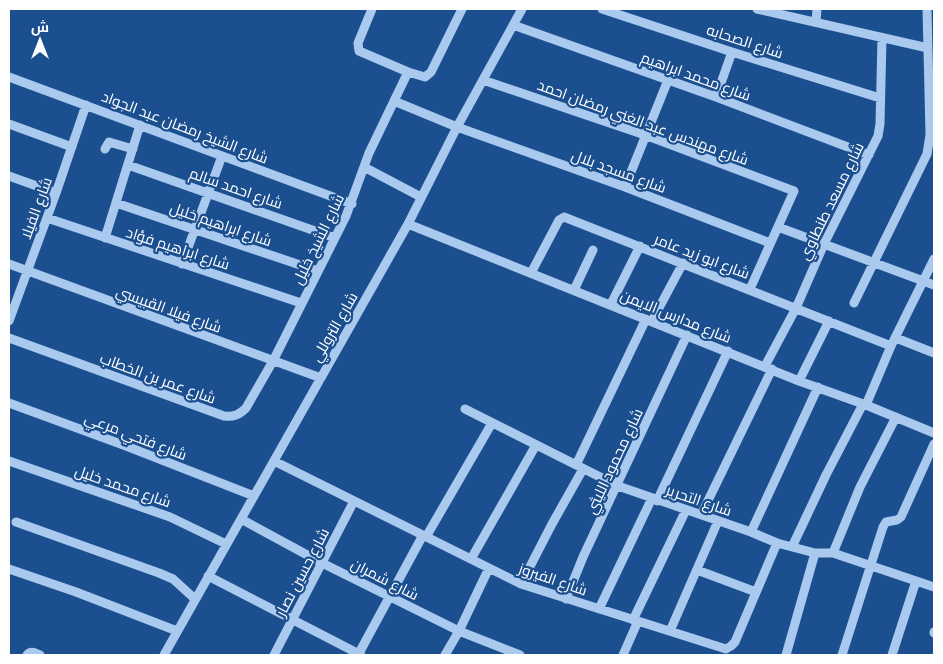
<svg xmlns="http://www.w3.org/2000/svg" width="943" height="664" font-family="Ubuntu,Cairo,sans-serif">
	<rect width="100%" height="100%" fill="#1b4f8f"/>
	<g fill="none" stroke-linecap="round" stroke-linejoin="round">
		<path stroke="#a9c9ee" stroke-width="9" d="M372,9L358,43L359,51L408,72L425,77L431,72L462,9
			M602,9L732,52L880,98
			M757,9L928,48
			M816,22L817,9
			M513,25L716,97L869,155
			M9,77L352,204
			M483,80L645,135L794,191L750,289
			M716,97L732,52
			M394,101L457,127L625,187L770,243
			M9,124L72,147
			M105,149L109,142L133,149
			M128,165L335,238
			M364,167L421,197
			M9,176L56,193
			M625,187L668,80
			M116,203L318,271
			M47,218L301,303
			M408,224L799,381L866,405L934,433
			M778,227L934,285
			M105,238L140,125
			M9,264L321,378
			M182,264L222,156
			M531,273L559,220L564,217L891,346
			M574,290L593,250
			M854,303L927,154L930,135L927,9
			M611,304L640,246
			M9,321L56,193L86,105
			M652,321L683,263
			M9,338L224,416C234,417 239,415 246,408L273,361L346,216L369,153L408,72
			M896,338L934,353
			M765,366L796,308L824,244L878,136L880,124L882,38
			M799,381L829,321
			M9,403L126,446L254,496
			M866,405L891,346L934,259
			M465,409L618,486L751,532L777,543L815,553H833L934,587
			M9,461L170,517L226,544
			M274,461L521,584L726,649L731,646L735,642L777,543
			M576,465L646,319
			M657,501L728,351
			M701,515L772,369
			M241,519L322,563L459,631L520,655
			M16,522L159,573L173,579L195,599
			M751,532L818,387
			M426,537L492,423
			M792,547L826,475L863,404
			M833,553L860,487L896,417
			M471,559L536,445
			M9,569L76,592L177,631
			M697,570L756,592
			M208,576L361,655
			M521,584L552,524L583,469
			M566,599L583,557L687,335
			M599,609L652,498
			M633,620L686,510
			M670,631L718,521
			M934,633V632
			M27,655C31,650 35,653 40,655
			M164,655L408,224L457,127L522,9
			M274,655L354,501
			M358,655L423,535
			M445,655L459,631L489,568
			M623,655L638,621
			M786,655L815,553
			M842,655L883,527L886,522L897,520L901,517L934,444
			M892,655L916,581"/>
	</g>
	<g text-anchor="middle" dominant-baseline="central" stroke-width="4.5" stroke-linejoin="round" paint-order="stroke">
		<g font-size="15" fill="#fff" stroke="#1b4f8f">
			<text transform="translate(745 41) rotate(18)">شارع الصحابه</text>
			<text transform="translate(696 76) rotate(20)">شارع محمد ابراهيم</text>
			<text transform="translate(643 122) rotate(20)">شارع مهندس عبد الغني رمضان احمد</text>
			<text transform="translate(185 127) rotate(21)">شارع الشيخ رمضان عبد الجواد</text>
			<text transform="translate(619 171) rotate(20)">شارع مسجد بلال</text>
			<text transform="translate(236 188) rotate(19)">شارع احمد سالم</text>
			<text transform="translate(831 201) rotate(-64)">شارع مسعد طنطاوي</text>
			<text transform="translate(36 208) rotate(-70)">شارع الفيلا</text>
			<text transform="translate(221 224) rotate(19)">شارع ابراهيم خليل</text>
			<text transform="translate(318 239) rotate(-64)">شارع الشيخ خليل</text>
			<text transform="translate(178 248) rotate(18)">شارع ابراهيم فؤاد</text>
			<text transform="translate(702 256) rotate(21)">شارع ابو زيد عامر</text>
			<text transform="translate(169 309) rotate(20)">شارع فيلا القبيسي</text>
			<text transform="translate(676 316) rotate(22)">شارع مدارس الايمن</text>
			<text transform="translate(334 327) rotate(-60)">شارع التروللي</text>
			<text transform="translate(158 378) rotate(20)">شارع عمر بن الخطاب</text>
			<text transform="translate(136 436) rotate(21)">شارع فتحي مرعي</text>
			<text transform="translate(614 461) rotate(-65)">شارع محمود الليثي</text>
			<text transform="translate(123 486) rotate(19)">شارع محمد خليل</text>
			<text transform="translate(699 500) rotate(19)">شارع التحرير</text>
			<text transform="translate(302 572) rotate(-62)">شارع حسين نصار</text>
			<text transform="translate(385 579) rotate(27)">شارع شمران</text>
			<text transform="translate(553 579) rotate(19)">شارع الفيروز</text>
		</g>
	</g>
	<rect width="943" height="664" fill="none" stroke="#ffffff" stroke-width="20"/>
	<g transform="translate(40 40)" stroke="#1b4f8f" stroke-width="4" paint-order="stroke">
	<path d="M0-4L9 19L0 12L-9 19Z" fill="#ffffff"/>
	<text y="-8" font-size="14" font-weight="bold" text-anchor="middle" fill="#ffffff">ش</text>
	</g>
</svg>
